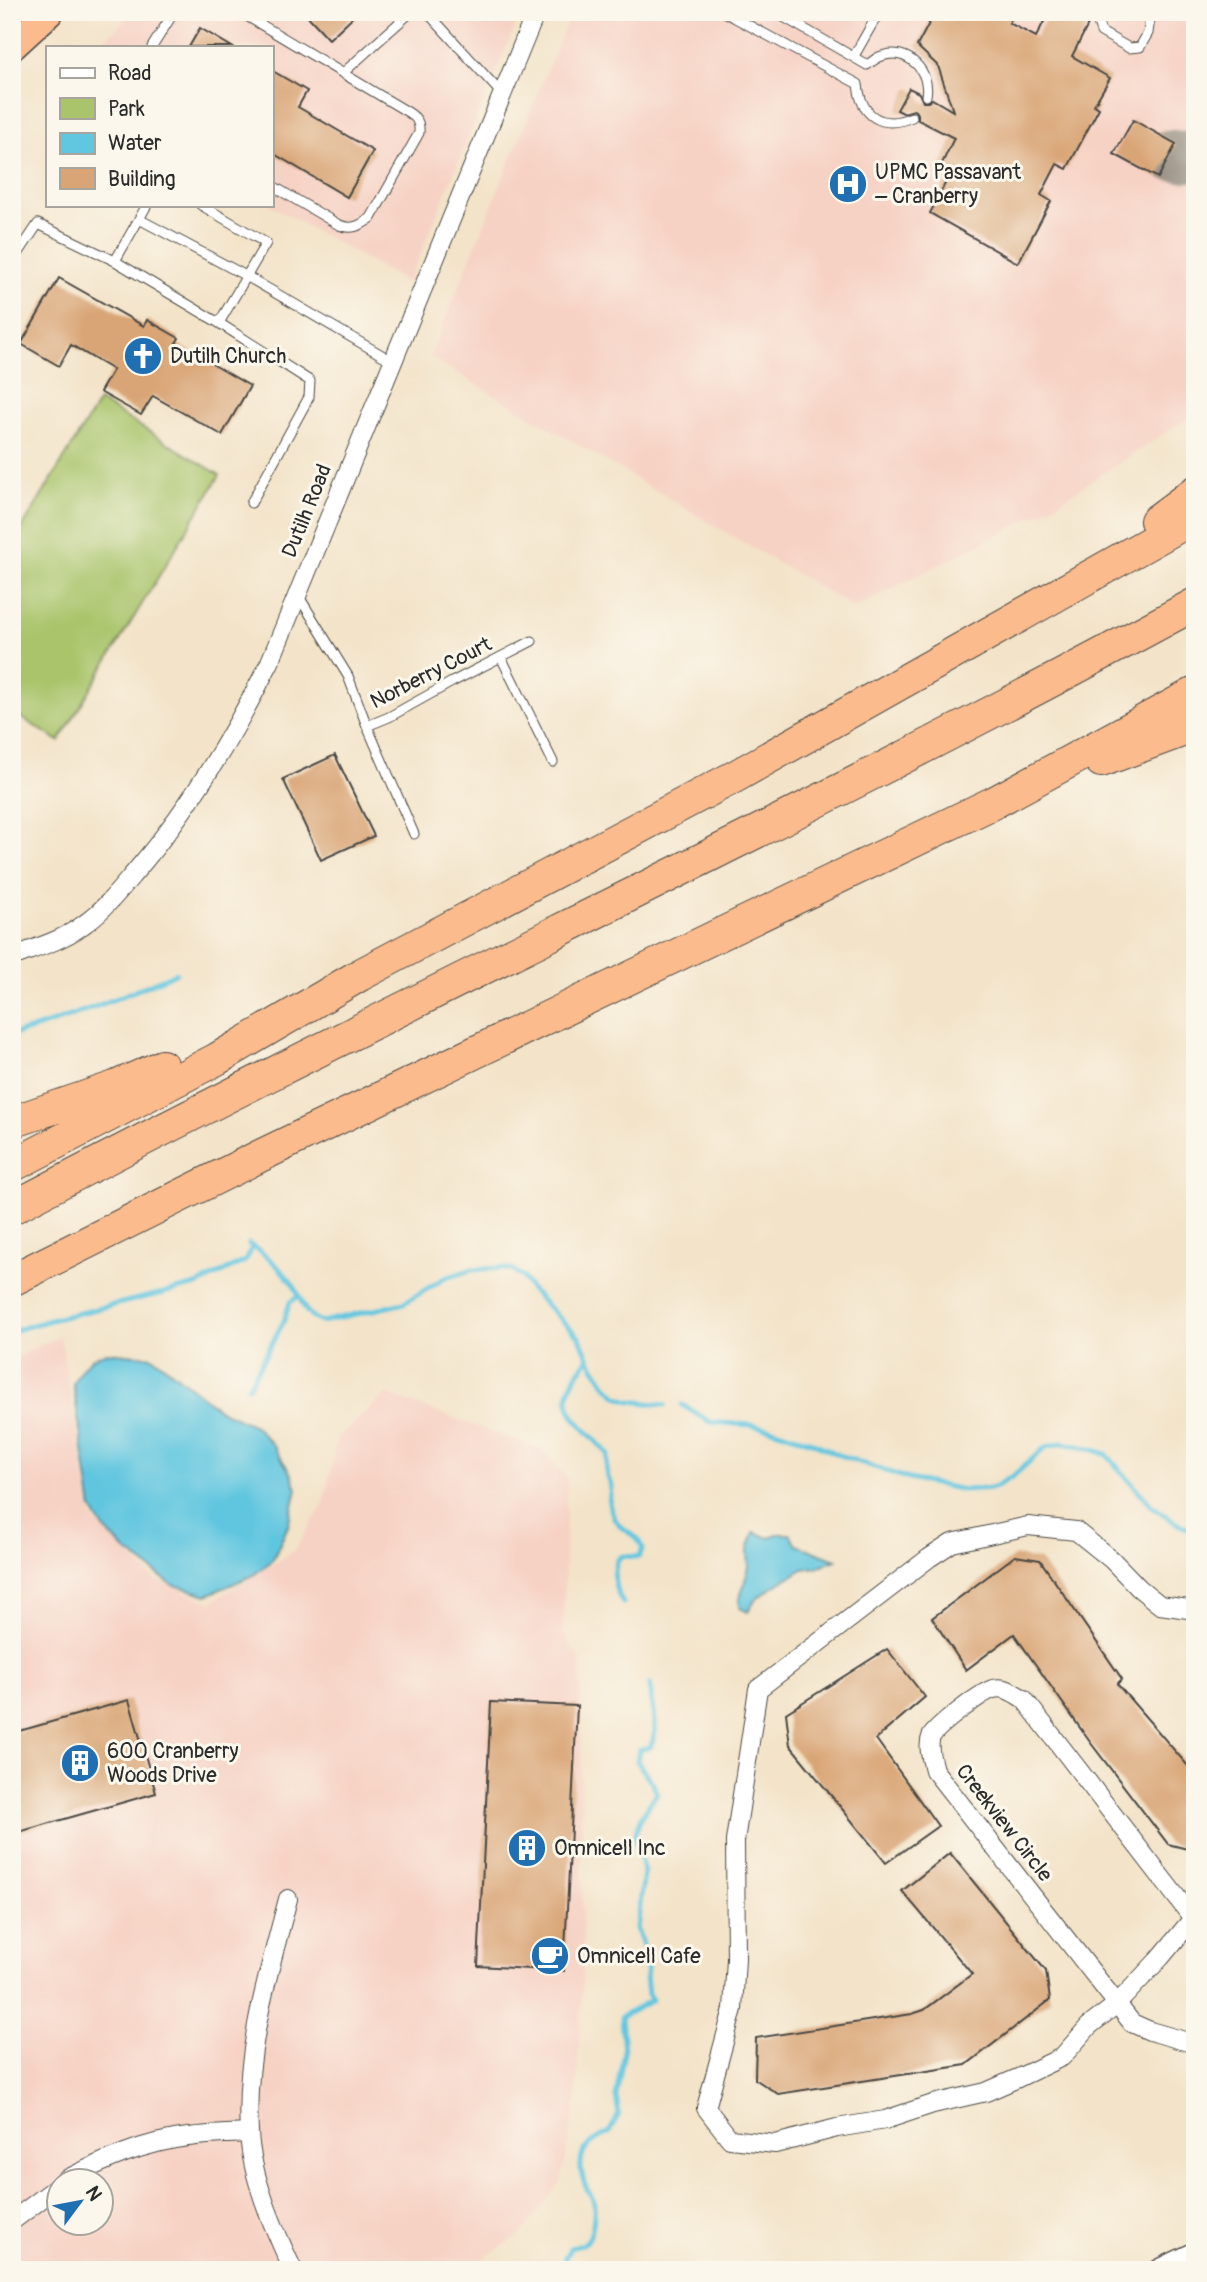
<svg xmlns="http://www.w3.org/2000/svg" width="1207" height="2282" font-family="Pangolin,sans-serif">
	<rect width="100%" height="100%" fill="#fbf7ec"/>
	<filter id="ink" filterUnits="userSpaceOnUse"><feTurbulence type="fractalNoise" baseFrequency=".0143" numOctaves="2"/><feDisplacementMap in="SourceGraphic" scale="14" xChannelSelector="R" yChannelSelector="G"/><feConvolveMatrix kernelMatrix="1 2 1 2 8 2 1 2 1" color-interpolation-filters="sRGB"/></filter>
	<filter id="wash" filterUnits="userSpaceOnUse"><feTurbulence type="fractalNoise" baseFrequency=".00686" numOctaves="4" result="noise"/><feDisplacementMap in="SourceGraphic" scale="28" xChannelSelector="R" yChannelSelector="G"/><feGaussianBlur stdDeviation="1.57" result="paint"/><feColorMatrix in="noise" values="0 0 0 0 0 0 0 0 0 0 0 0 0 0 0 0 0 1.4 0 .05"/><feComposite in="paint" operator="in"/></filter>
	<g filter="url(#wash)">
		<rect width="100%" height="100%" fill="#f3e3c8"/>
		<path fill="#f6d2c4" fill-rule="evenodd" d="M133,12H521L408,283L270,205L271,47H97Z
			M571,12H1195V414L1050,508L854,608L430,357Z
			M60,1336L92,1518L153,1579L211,1602L293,1552L323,1506L337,1438L386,1394L540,1449L567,1478L563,1633L580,1660L583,1968L576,2101L561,2182L521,2234L465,2270H12V1359ZM60,2180H102V2222H60Z"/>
		<path fill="#a9c46a" stroke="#6a784a" stroke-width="2" d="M99,401L220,475L59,741L12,712V545Z"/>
		<path fill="#61c6df" stroke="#467885" stroke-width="2" d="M108,1352L153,1357L221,1411L255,1426L272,1444L292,1475L297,1489L288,1526L272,1561L252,1576L207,1595L171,1584L125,1550L104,1529L92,1509L73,1384C81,1366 89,1357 108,1352Z
			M754,1532L769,1538L777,1534H790L797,1545L836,1560L817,1567L803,1569L773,1587L756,1599L748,1612L740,1608V1598L749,1567L748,1550Z"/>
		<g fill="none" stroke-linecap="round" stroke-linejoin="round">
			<path stroke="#61c6df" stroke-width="5" d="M12,1035C69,1019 122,997 176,973
				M249,1244C265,1254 280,1267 292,1283C304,1299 299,1313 322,1322L404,1303L445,1278L471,1270L500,1268L512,1270L523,1277L531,1290L580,1338L589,1359L605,1384L617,1396L630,1401L665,1405
				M12,1331L54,1319L197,1285L245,1261L253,1247
				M589,1359C547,1407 576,1417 608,1454L606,1471L611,1486L609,1504L614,1518L622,1528L637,1538L643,1549L639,1557L622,1556L617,1560C613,1577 613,1587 623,1603
				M248,1387L284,1321L290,1302L299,1296
				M682,1405L710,1422L751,1425L775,1430L812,1442L839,1455L909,1479L964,1490L993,1488L1013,1476L1046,1447L1063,1443L1087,1448L1106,1454L1151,1505L1173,1521L1195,1532
				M563,2270L565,2258L570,2248C577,2246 585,2245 589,2238C593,2230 596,2208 593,2200C591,2195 587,2190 585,2185C575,2157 583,2144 609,2133L619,2114L616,2096L624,2051L621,2017L652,2000L648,1994L646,1976L648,1959L637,1929L644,1872L634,1837L641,1817L657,1793L653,1784L637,1761L639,1750L650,1747C661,1726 651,1706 650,1684"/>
			<path stroke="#8f877a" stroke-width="51" d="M1170,155L1185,157L1195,154"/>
		</g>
		<g id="blocks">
			<path fill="#d9a576" d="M304,12H358L329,39Z
				M935,12H1015L1009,23L1036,37L1049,12H1069L1089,23L1072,56L1110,78L1094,105L1099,108L1067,169L1057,164L1041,195L1051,201L1018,263L930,213L948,178L938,172L954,138L918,120V114L914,110L903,113L897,110L909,88L919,93L923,102H928L932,99L953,111L938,66L917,46Z
				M200,28L232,47H189Z
				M271,70L307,91L298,107L373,151L347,197L271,152Z
				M1133,120L1176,144L1158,178L1114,154Z
				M59,278L144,326L147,320L179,338L176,343L250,386L222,435L153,396L141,415L100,392L113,370L71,345L59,366L21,344Z
				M335,755L374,836L321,860L283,779Z
				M1015,1556L1040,1560L1122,1679L1117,1684L1195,1774V1851L1168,1844L1090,1742L1014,1634L966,1670L932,1618Z
				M887,1649L925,1697L876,1739L938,1826L886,1863L790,1745L786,1713Z
				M129,1700L156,1793L12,1834V1733Z
				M491,1702L577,1706L564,1971L478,1966Z
				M950,1853L1046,1971L1050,2000L966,2065L778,2094L755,2079L756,2038L912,2014L924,2010L972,1974L902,1891Z"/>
		</g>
	</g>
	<g filter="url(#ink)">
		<use href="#blocks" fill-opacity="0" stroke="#494743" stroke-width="2"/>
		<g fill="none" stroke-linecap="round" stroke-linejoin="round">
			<g stroke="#494743" stroke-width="11">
				<path id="service" d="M240,12L406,111C416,117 420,121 419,133L371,218C360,226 352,230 339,225L271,185
					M427,12L501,93
					M724,12L858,84C861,116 881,130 912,117
					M775,12L867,65C872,62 877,57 882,56C907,47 931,71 926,96
					M1094,12L1101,32L1129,48L1140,47L1148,33L1151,12
					M152,47L174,12
					M854,56L879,12
					M343,73L411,12
					M201,205L266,243L219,323
					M139,219L147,205
					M12,263L38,224L115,261
					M251,503L309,397L310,381L219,323L115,261L139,219L248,277L392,361
					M298,595L348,676L367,726L389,717L452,682L532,641
					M501,657L553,762
					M367,726L414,834"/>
			</g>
			<g stroke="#494743" stroke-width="20">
				<path id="minor" d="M20,954C42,946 64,939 83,925C103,911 119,891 135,872C190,808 232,738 270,662L536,12
					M1195,1610L1160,1605L1139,1588L1112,1560L1076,1531L1028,1526L952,1543L929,1558L758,1689L735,1841L736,1959L733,2009L706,2108L730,2139L775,2144L837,2128L885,2120L933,2104L986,2092L1018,2078L1062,2057L1089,2026L1117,2004L1161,1957L1195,1916
					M288,1899C268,1975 244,2052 249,2132C251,2177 274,2229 293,2270
					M1195,1921L1024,1699C1013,1693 1006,1686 993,1689C982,1692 936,1727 931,1737C927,1747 932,1761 934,1770L1132,2023L1150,2031L1195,2044
					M65,2180C104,2160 145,2142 188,2137C208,2134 229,2134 249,2133
					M12,2221L60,2185"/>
			</g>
			<g stroke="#494743" stroke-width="24">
				<path id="tertiary" d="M1160,2270L1195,2253"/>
			</g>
			<g stroke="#494743" stroke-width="31">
				<path id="trunk" d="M12,46L49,12"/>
			</g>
			<g stroke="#494743" stroke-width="34">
				<path id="motorway" d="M1156,521L1195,492
					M1101,761L1195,726
					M12,1122L115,1087L162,1066
					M12,1166L217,1059L360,975L736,776L1195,517
					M12,1208C404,1001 806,816 1195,604
					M12,1280L264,1154L995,802L1195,693"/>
			</g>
			<use href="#service" stroke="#fff" stroke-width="9"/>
			<use href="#minor" stroke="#fff" stroke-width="18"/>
			<use href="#tertiary" stroke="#fff" stroke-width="21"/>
			<use href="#trunk" stroke="#fbbb8d" stroke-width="28"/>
			<use href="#motorway" stroke="#fbbb8d" stroke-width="32"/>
		</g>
	</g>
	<defs>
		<g id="hospital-disc" transform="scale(2.0125)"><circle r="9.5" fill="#1f6fb2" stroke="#fbf7ec"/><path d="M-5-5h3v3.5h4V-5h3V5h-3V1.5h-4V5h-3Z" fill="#fff"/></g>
		<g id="church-disc" transform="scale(2.0125)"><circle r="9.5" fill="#1f6fb2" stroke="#fbf7ec"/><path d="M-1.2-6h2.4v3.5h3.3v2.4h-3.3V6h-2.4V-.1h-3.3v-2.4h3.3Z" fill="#fff"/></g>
		<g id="building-disc" transform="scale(2.0125)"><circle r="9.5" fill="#1f6fb2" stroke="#fbf7ec"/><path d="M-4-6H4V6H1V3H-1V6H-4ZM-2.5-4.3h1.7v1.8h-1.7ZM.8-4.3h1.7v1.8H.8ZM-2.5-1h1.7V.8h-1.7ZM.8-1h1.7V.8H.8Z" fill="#fff"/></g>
		<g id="cafe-disc" transform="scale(2.0125)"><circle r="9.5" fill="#1f6fb2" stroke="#fbf7ec"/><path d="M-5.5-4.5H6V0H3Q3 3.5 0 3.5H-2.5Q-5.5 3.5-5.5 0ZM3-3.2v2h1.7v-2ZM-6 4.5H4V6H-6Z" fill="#fff"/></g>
	</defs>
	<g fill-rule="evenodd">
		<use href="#hospital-disc" x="848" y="184"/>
		<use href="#church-disc" x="143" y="356"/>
		<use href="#building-disc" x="80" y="1763"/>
		<use href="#building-disc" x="527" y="1848"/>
		<use href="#cafe-disc" x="550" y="1956"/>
	</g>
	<g text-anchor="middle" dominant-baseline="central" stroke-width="6" stroke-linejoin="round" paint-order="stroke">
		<g font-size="21" fill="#2b2b2b" stroke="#fbf7ec" text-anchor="start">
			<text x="875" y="172">UPMC Passavant<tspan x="875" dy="24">– Cranberry</tspan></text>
			<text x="170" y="356">Dutilh Church</text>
			<text x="107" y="1751">600 Cranberry<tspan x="107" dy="24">Woods Drive</tspan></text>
			<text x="554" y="1848">Omnicell Inc</text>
			<text x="577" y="1956">Omnicell Cafe</text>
		</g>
		<g font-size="21" fill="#2b2b2b" stroke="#fbf7ec">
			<text transform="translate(307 511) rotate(-68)">Dutilh Road</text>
			<text transform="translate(431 673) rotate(-27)">Norberry Court</text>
			<text transform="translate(1004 1823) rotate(52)">Creekview Circle</text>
		</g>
	</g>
	<rect width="1207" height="2282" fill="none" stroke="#fbf7ec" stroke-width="42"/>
	<rect x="46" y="46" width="228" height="161" fill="#fbf7ec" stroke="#a8a59f" stroke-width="2"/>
	<rect x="60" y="68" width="35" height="10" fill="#ffffff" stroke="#a8a59f" stroke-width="2"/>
	<text x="108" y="80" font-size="21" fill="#2b2b2b">Road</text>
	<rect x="60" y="98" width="35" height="21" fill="#a9c46a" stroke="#a8a59f" stroke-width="2"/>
	<text x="108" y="116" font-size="21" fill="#2b2b2b">Park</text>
	<rect x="60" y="133" width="35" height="21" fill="#61c6df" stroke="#a8a59f" stroke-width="2"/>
	<text x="108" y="150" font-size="21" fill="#2b2b2b">Water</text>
	<rect x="60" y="168" width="35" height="21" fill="#d9a576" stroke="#a8a59f" stroke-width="2"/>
	<text x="108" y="186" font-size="21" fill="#2b2b2b">Building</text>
	<g transform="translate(80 2202) rotate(58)"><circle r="33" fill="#fbf7ec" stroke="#a8a59f" stroke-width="2"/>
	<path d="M0-5L12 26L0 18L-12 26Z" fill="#1f6fb2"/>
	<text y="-10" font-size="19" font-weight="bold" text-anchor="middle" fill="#2b2b2b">N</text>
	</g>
</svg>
